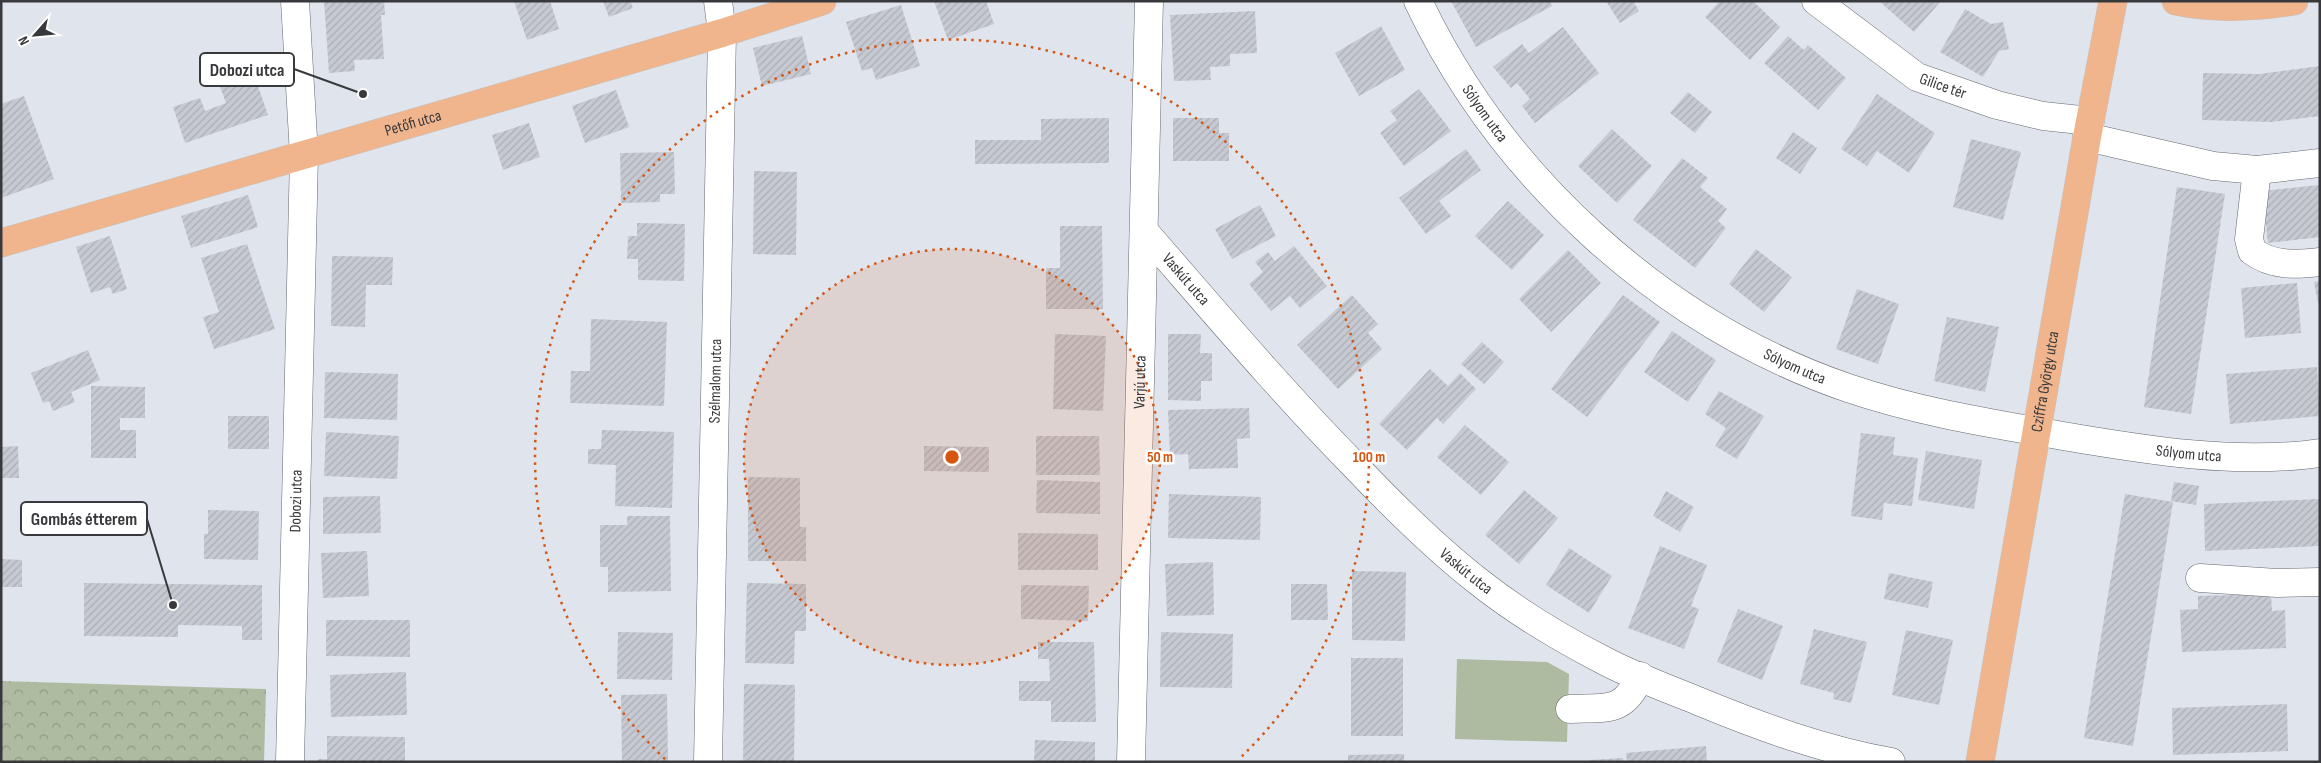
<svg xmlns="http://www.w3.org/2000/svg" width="2321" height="763" font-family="'Sofia Sans Condensed',sans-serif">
	<defs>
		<pattern id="forest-crowns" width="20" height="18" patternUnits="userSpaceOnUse" patternTransform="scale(1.25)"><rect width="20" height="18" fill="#aebba1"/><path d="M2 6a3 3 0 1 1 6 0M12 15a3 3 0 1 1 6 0" fill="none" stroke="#8f9984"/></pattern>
		<pattern id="building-hatch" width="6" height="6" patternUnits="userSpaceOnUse" patternTransform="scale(1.25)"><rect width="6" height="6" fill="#c7cad2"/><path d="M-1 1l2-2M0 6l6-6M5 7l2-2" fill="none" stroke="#acaeb5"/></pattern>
	</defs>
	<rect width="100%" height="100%" fill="#e0e4ec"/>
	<path fill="url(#forest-crowns)" d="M1,681L266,689L264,762H1Z"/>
	<path fill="#aebba1" d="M1457,659L1547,662L1569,674L1567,742L1455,739Z"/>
	<path fill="url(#building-hatch)" d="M324,1H384L385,15H381L384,59L354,60L355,71L329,73Z
		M514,1H550L559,29L527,40Z
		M603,1H630L633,8L609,17Z
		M934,1H986L994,24L948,40Z
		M1451,1H1550L1552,6L1476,47Z
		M1606,1H1633L1639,11L1620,23Z
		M1720,1H1753L1780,27L1750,60L1705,17Z
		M1879,1H1941L1914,32Z
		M901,5L920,66L876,80L872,68L862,71L846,22Z
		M1965,9L1991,24L2003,22L2009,49L1999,51L1983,77L1940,52Z
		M1255,11L1257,53L1230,54V66L1210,67L1211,80L1174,81L1170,15Z
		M1381,26L1405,70L1359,96L1335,53Z
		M1563,27L1599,73L1535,123L1522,106L1530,99L1517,83L1511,88L1493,67L1522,44L1529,53Z
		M802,36L811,74L762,86L753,48Z
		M1788,36L1804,50L1808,45L1846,78L1818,110L1764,63Z
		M2320,66V116L2271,122L2202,120L2203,73L2259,74Z
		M253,72L268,115L185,143L173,107L200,98L205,111L226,103L219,84Z
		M1419,89L1451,131L1404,166L1380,133L1397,120L1390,111Z
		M616,90L629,127L585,143L572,106Z
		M1688,92L1712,112L1695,133L1670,113Z
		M1877,94L1935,133L1909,173L1877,151L1867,166L1841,149Z
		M24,96L54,179L1,198V104Z
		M1109,118V163L975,164V140H1041V119Z
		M1173,118H1219V133H1229V161H1173Z
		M529,123L540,157L503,170L492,135Z
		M1612,129L1652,166L1617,203L1578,166Z
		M1793,132L1817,148L1800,174L1776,158Z
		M1971,139L2021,152L2003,220L1953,207Z
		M1466,149L1481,170L1439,201L1451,216L1426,234L1399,198Z
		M674,152L675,194H660V202L621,203L620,153Z
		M1682,158L1708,178L1700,187L1727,209L1718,221L1726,228L1695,268L1633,220Z
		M754,171L797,172L796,255L753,254Z
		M2319,185L2320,237L2268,243L2262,191Z
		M2177,187L2225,194L2191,414L2144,407Z
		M248,195L258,227L191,248L181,216Z
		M1508,201L1544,235L1512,270L1475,236Z
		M1260,205L1276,236L1232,259L1215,229Z
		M637,223L685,224L684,281L638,280V259H627L628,236H637Z
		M1060,226H1102L1103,309H1046V268H1060Z
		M110,236L127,289L113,294L110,287L91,293L76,247Z
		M247,244L275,329L214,349L203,317L219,312L201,258Z
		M1294,246L1327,286L1300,308L1290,296L1271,311L1249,284L1263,272L1255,262L1268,252L1275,261Z
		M1756,249L1792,277L1764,312L1729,284Z
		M1568,250L1601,283L1551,332L1519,299Z
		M332,256L393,257L392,285H366L365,327L331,326Z
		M2320,281V306L2319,307L2314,282Z
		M2297,283L2301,333L2245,338L2241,288Z
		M1857,289L1899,304L1878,364L1836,349Z
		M1352,295L1378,324L1368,333L1382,349L1338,389L1297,345Z
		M1623,295L1660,322L1587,417L1551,389Z
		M1947,317L1999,327L1985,392L1934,381Z
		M591,319L667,322L664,406L570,403L571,371H590Z
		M1672,331L1716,360L1688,402L1644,372Z
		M1055,334L1106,336L1103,411L1053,409Z
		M1168,334H1201L1200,353H1212V381H1201V401L1168,400Z
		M1482,342L1504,362L1484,384L1461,364Z
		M88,350L100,380L71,392L75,402L53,411L49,401L43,403L31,373Z
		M2317,367L2320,416L2230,424L2226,374Z
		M1430,369L1448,386L1460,373L1476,389L1443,424L1437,418L1407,450L1379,424Z
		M325,372L398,374L397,420L324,418Z
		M91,386L145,387V418H120V430H136V458H91Z
		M1719,391L1764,416L1737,459L1715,446L1726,428L1705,414Z
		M1249,408L1250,438L1237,439L1238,468L1189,469L1188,454L1170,455L1168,410Z
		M228,416H269V449H228Z
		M1465,425L1509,462L1481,495L1437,457Z
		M602,430L674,432L672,508L615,506L616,465L588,464V449H601Z
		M326,432L399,436L397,479L324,476Z
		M1861,433L1895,437L1893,455L1918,458L1912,506L1884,503L1882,520L1851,516Z
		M1036,436H1099L1100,475H1036Z
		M18,446L19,478H1V447Z
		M924,446L989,447V472L924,471Z
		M1926,451L1982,460L1974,509L1918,500Z
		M748,477L800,478V527H806V561H748Z
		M1037,480L1100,482V514L1036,513Z
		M2174,482L2199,486L2196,505L2171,501Z
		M1524,490L1558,518L1519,564L1485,535Z
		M1666,491L1694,507L1680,532L1653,516Z
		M1169,494L1261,497L1260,540L1168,538Z
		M2125,494L2173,502L2133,746L2084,738Z
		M380,496L381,533L323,534V497Z
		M2319,499L2320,546L2205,551L2204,504Z
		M208,510L259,511L258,560L204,559V534H208Z
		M627,516H670L671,591L608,592V567H600V525H627Z
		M1018,533L1098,534V570H1018Z
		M1660,546L1707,565L1691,606L1699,609L1684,649L1628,628Z
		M1569,548L1612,576L1589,613L1546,585Z
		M367,551L369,596L323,598L321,553Z
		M1,559L22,560V587H1Z
		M1213,562L1214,615L1167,616L1165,564Z
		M1352,571L1406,572L1405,641L1352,640Z
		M1889,573L1933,582L1928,608L1884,599Z
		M84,583L262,585V640H242V626L178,625V637L84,636Z
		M747,583L806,584V631H795L794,664L745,663Z
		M1291,584H1327L1328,620H1291Z
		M1021,585L1089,586L1088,621L1021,619Z
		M2271,594L2272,611L2285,610L2286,648L2182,652L2180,610L2198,609V596Z
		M1738,609L1783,626L1762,680L1717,662Z
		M326,620H410V657L326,656Z
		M1814,629L1867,642L1851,703L1833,699L1834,693L1800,684Z
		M1906,630L1953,640L1939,705L1892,695Z
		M618,632L673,633L672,680L617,679Z
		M1161,632L1233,634L1232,688L1160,687Z
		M1038,642H1094L1096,722H1051V701H1019V681H1050L1049,659H1038Z
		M1351,658H1403V736H1351Z
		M406,672L407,715L331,717L330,675Z
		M744,684L795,685L794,762H743Z
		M667,694L668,762H622L621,695Z
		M2287,704L2288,751L2173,755L2172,708Z
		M327,736L405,737V762H318V759H327Z
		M1035,740L1095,742V762H1034Z
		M1706,746L1707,762H1627L1626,753Z
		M1404,754V762H1348V755Z
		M1623,758L1624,762H1590V760Z"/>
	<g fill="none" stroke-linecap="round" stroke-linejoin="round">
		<g stroke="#666970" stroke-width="29">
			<g id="minor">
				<path id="s1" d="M1418,1C1502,178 1662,324 1848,388C1919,412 1988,423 2063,436C2145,450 2237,465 2320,453"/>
				<path id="s2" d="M1816,1L1917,77L1997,105L2043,116L2090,121"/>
				<path d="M2087,137L2213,166L2257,170L2320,163"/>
				<path d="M2257,170L2249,239L2252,251C2272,266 2296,265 2320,262"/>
				<path id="s3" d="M1144,231C1213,310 1281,391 1355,466C1394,507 1434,547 1479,582C1517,612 1560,638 1603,660C1633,676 1666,688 1698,701C1761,727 1824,750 1891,762"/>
				<path d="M2200,578L2277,583L2320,582"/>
				<path d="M1570,709C1606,707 1624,714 1640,676"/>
				<path id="s4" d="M290,762L304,155L295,1"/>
				<path id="s5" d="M708,762L722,33L718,1"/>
				<path id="s6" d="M1131,762L1149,1"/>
			</g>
		</g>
		<g stroke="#c3c4c4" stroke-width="29">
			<g id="major">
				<path d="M2176,1C2214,9 2257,7 2294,1"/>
				<path id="s7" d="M1,243L722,33L822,1"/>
				<path id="s8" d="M1980,762L2087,137L2113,1"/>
			</g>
		</g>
		<use href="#minor" stroke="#fff" stroke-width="28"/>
		<use href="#major" stroke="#f0b58c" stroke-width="28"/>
	</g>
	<circle cx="952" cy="457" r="208" fill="#d65611" fill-opacity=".12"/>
	<g fill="none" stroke="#d65611" stroke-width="2.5" stroke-dasharray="2.5 5">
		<circle cx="952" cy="457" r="208"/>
		<path d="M665 759A417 417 0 1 1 1239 759"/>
	</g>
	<g text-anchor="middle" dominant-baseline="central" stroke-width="5" stroke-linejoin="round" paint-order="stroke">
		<g font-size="16" fill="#38393c" stroke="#fff">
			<text stroke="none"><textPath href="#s2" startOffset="154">Gilice tér</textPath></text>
			<text stroke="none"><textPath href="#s1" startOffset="131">Sólyom utca</textPath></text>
			<text stroke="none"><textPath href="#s7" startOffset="429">Petőfi utca</textPath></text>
			<text stroke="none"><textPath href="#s3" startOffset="64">Vaskút utca</textPath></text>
			<text stroke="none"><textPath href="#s1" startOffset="536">Sólyom utca</textPath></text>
			<text stroke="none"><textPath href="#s5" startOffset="381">Szélmalom utca</textPath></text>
			<text stroke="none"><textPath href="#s8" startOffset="386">Cziffra György utca</textPath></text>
			<text stroke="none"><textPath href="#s6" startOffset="380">Varjú utca</textPath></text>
			<text stroke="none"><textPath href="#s1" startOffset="941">Sólyom utca</textPath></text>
			<text stroke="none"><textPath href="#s4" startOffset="261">Dobozi utca</textPath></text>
			<text stroke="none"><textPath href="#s3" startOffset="469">Vaskút utca</textPath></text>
		</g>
	</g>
	<circle cx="952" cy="457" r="8" fill="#d65611" stroke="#fff" stroke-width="2.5"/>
	<g font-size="15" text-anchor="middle" font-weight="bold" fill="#d65611" stroke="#fff" stroke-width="5" stroke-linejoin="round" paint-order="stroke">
		<text x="1160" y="462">50 m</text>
		<text x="1369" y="462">100 m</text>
	</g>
	<path fill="none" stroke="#38393c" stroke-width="2" d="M363 94L294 69M173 605L147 519"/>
	<g fill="#38393c" stroke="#fff" stroke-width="2">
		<circle cx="363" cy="94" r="5"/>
		<circle cx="173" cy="605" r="5"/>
	</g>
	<g fill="#fff" stroke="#38393c" stroke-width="2">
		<rect x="200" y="53" width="94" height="33" rx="5"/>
		<rect x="21" y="502" width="126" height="33" rx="5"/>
	</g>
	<g font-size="18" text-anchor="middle" font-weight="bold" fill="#38393c">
		<text x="247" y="76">Dobozi utca</text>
		<text x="84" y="525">Gombás étterem</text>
	</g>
	<rect width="2321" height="763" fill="none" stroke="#38393c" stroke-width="5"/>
	<g transform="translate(35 35) rotate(243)" stroke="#ffffff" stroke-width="4" paint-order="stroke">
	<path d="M0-4L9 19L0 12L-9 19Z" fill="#38393c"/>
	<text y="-8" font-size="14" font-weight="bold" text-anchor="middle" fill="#38393c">N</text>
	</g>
</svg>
